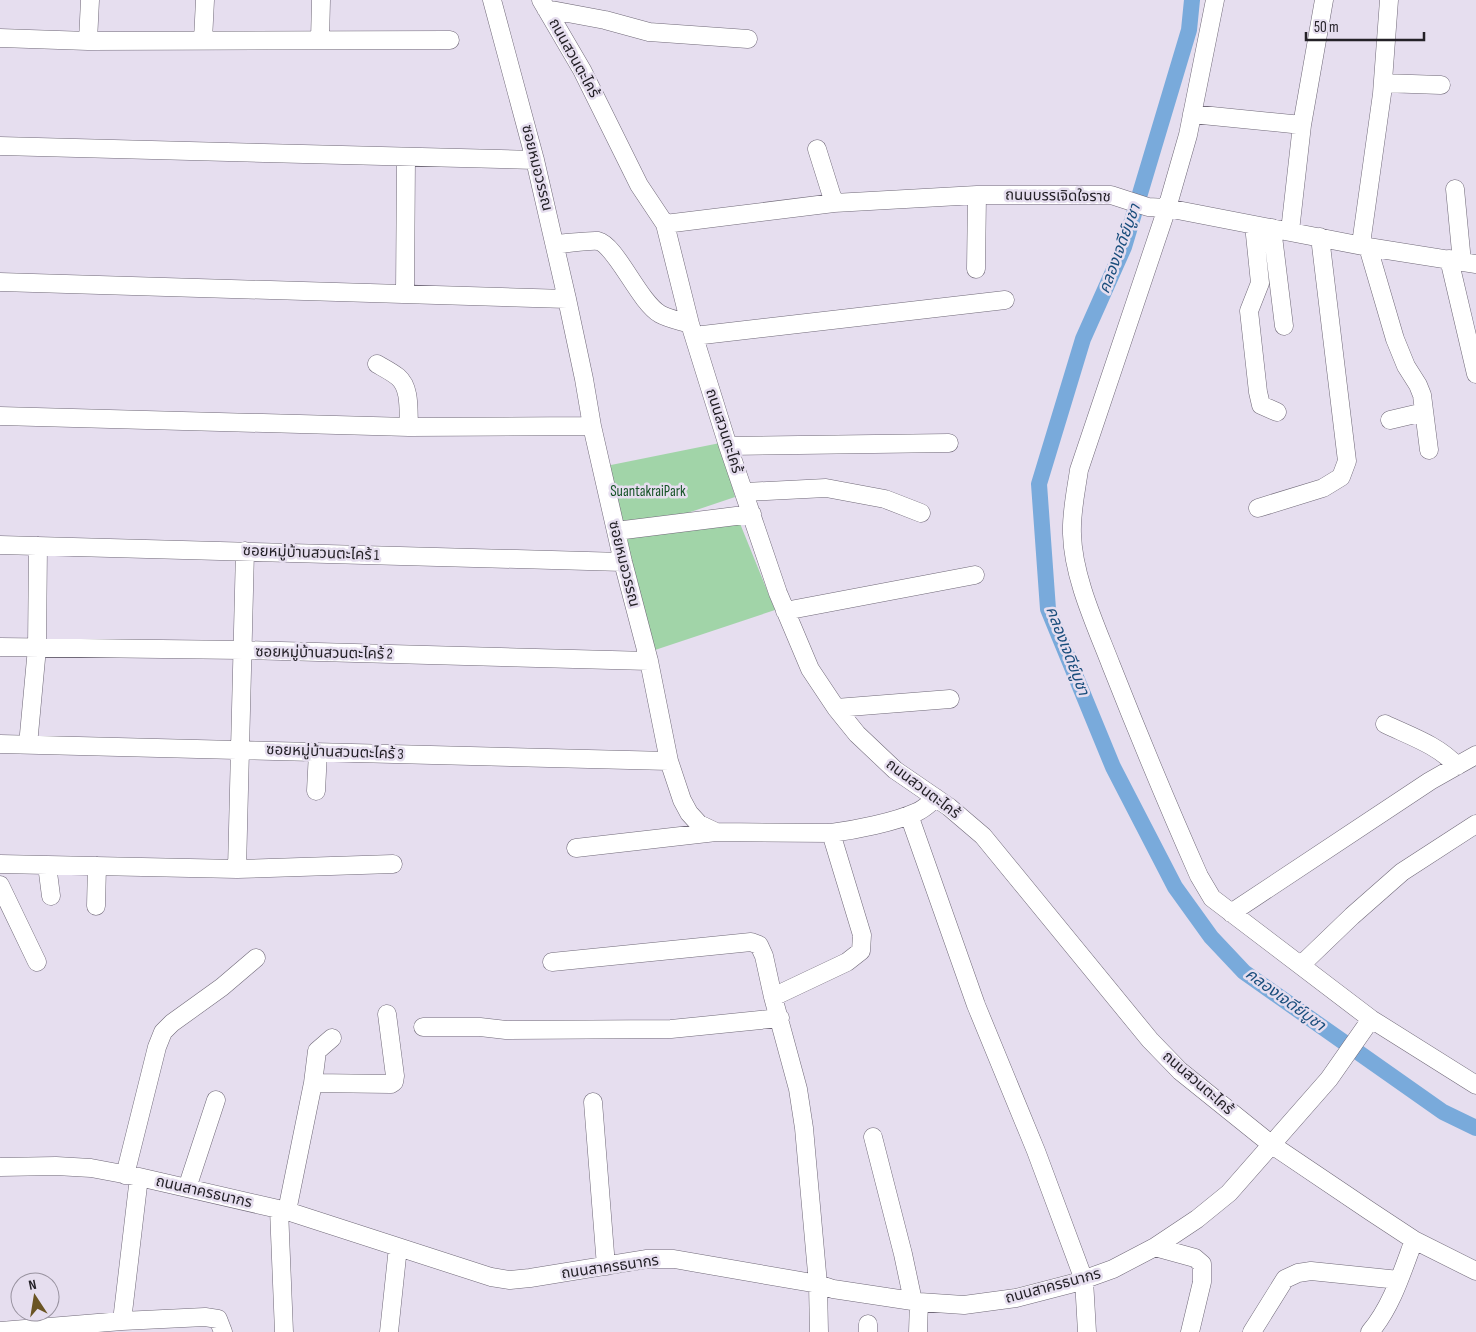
<svg xmlns="http://www.w3.org/2000/svg" width="1476" height="1332" font-family="'Sofia Sans Condensed','Noto Sans Thai',sans-serif">
	<rect width="100%" height="100%" fill="#e6deef"/>
	<path fill="#a1d4a8" d="M720,443L735,497L625,534L739,521L775,610L649,652L606,466Z"/>
	<g fill="none" stroke-linecap="round" stroke-linejoin="round">
		<path stroke="#79aadb" stroke-width="16" d="M1192,0L1189,30L1124,247L1083,339L1039,484L1048,609L1113,767L1175,887L1211,937L1244,972L1443,1112L1476,1128"/>
		<g stroke="#706978" stroke-width="19">
			<path id="minor" d="M492,0L535,160L567,299L584,379L592,426L623,562L649,661L669,761L682,800L689,813L699,824L716,832L831,833C855,830 895,822 917,812C924,809 930,803 936,798
				M541,0L582,70L639,185L665,224L690,324L728,446L778,593L810,669L836,708L857,734L895,770L949,807L983,836L1150,1040L1180,1071L1272,1145L1370,1211L1414,1240L1476,1271
				M1215,0L1188,135L1167,208L1079,470C1076,491 1071,513 1072,534C1073,577 1096,626 1111,665C1139,736 1168,806 1199,876L1212,898L1371,1019L1476,1085
				M546,9L605,20L649,32L748,39
				M0,38L88,41L450,40
				M203,40L205,0
				M320,40L321,0
				M88,41L90,0
				M1383,83L1441,85
				M1192,114L1302,125
				M0,146L535,160
				M817,149L834,203
				M1455,189L1462,262
				M665,224L834,203L977,195H1111L1148,207L1167,208L1368,247L1476,264
				M1254,225L1260,283L1249,311L1258,392L1261,405L1277,412
				M1272,228L1284,326
				M1290,231L1302,125L1324,0
				M555,244C565,244 588,240 598,241C616,245 639,302 660,314C669,319 681,321 690,324
				M1361,244L1382,94L1389,0
				M1368,247L1395,339L1406,366L1418,385L1422,395L1429,450
				M1449,259L1476,374
				M976,269L977,195
				M0,282L567,299
				M405,294L406,157
				M694,336L1005,300
				M377,364C384,368 392,372 398,377C411,388 408,411 409,427
				M0,416L409,427L592,426
				M1390,420L1424,412
				M728,446L949,443
				M745,492L826,488L885,499L921,513
				M1258,508L1323,488L1341,477L1347,461L1320,237
				M616,531L752,514
				M0,545L623,562
				M785,611L975,575
				M0,647L242,650L649,661
				M836,708L950,699
				M1385,724C1410,736 1438,745 1457,766
				M0,744L669,761
				M28,745L37,648L38,546
				M316,791L318,752
				M909,815L976,1005L1036,1151L1084,1280L1087,1332
				M576,848L716,832
				M0,864L237,869L393,864
				M47,865L51,896
				M237,869L245,551
				M0,885L37,962
				M96,906L97,866
				M1231,913L1430,781L1476,755
				M552,962L751,942L759,945L764,956L773,997L798,1089L804,1128L818,1284L819,1332
				M1301,965L1352,916L1402,872L1476,824
				M773,997L847,962L861,951L862,935L831,833
				M423,1027H480L506,1030L671,1029L780,1018
				M313,1083L317,1051L332,1038
				M593,1102L606,1266
				M873,1137L903,1254L913,1301
				M0,1167L56,1166L91,1168L139,1177L287,1211L491,1277L510,1280L530,1278L647,1259H674L818,1284L833,1289L919,1302L964,1305L1016,1298L1074,1283L1113,1269L1155,1247L1197,1219L1229,1193L1329,1079L1371,1019
				M125,1175L157,1047L163,1032L172,1023L222,987L256,958
				M187,1188L216,1100
				M279,1209L284,1332
				M287,1211L313,1083L391,1084L394,1082L395,1076L387,1014
				M1155,1247L1195,1258L1202,1264V1282L1190,1332
				M122,1321L139,1177
				M868,1324V1332
				M0,1331L122,1321L205,1317L218,1319L223,1332
				M389,1332L398,1247
				M918,1332L919,1302
				M1252,1332L1285,1279L1298,1273L1311,1271L1399,1280
				M1370,1332C1392,1306 1402,1272 1414,1240"/>
		</g>
		<use href="#minor" stroke="#fff" stroke-width="18"/>
	</g>
	<g text-anchor="middle" dominant-baseline="central" stroke-width="5" stroke-linejoin="round" paint-order="stroke">
		<g font-size="15" fill="#242127" stroke="#e6deef">
			<text transform="translate(574 58) rotate(61)">ถนนสวนตะไคร้</text>
			<text transform="translate(537 168) rotate(76)">ซอยหมอวรรณ</text>
			<text transform="translate(1058 196) rotate(1)">ถนนบรรเจิดใจราช</text>
			<text transform="translate(724 431) rotate(72)">ถนนสวนตะไคร้</text>
			<text transform="translate(311 553) rotate(2)">ซอยหมู่บ้านสวนตะไคร้ 1</text>
			<text transform="translate(624 564) rotate(76)">ซอยหมอวรรณ</text>
			<text transform="translate(324 653) rotate(1)">ซอยหมู่บ้านสวนตะไคร้ 2</text>
			<text transform="translate(335 752) rotate(2)">ซอยหมู่บ้านสวนตะไคร้ 3</text>
			<text transform="translate(923 789) rotate(37)">ถนนสวนตะไคร้</text>
			<text transform="translate(1198 1083) rotate(41)">ถนนสวนตะไคร้</text>
			<text transform="translate(204 1192) rotate(13)">ถนนสาครธนากร</text>
			<text transform="translate(610 1267) rotate(-8)">ถนนสาครธนากร</text>
			<text transform="translate(1053 1286) rotate(-15)">ถนนสาครธนากร</text>
		</g>
		<g font-size="15" fill="#165327" stroke="#e6deef">
			<text x="648" y="491">SuantakraiPark</text>
		</g>
		<g font-size="16" font-style="italic" fill="#194d7c" stroke="#e6deef">
			<text transform="translate(1120 249) rotate(-70)">คลองเจดีย์บูชา</text>
			<text transform="translate(1067 651) rotate(69)">คลองเจดีย์บูชา</text>
			<text transform="translate(1285 1000) rotate(36)">คลองเจดีย์บูชา</text>
		</g>
	</g>
	<g transform="translate(35 1297) rotate(348)"><circle r="24" fill="#e6deef" stroke="#98929f"/>
	<path d="M0-4L9 19L0 12L-9 19Z" fill="#6b5524"/>
	<text y="-8" font-size="14" font-weight="bold" text-anchor="middle" fill="#242127">N</text>
	</g>
	<path d="M1306 32v8h118v-8" fill="none" stroke="#242127" stroke-width="2.5"/>
	<text x="1314" y="32" font-size="15" fill="#242127" stroke="#e6deef" stroke-width="4" paint-order="stroke">50 m</text>
</svg>
